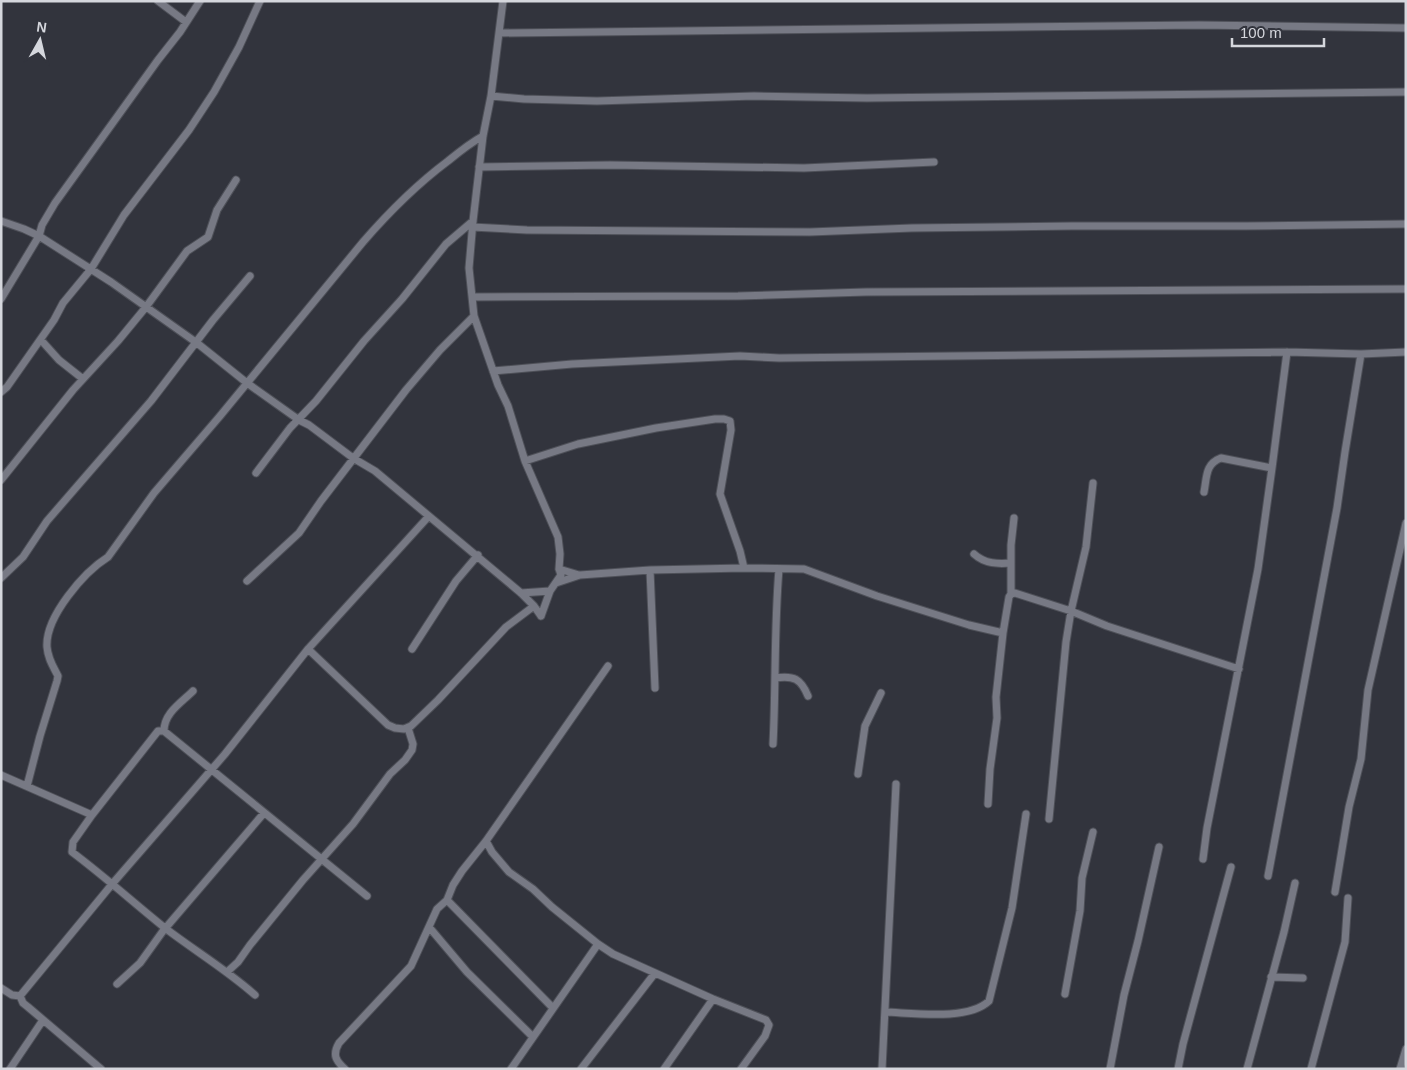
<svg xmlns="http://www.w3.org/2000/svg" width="1407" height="1070" font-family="Arial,sans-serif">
	<rect width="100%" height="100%" fill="#32343d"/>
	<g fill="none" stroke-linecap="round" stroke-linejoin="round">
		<g stroke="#4e5058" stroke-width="9">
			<path id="minor" d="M158,1L186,22
				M503,1L491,96L483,136L473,221L469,268L474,316L498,385L508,406L525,461L558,537L560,554L559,569L561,575L550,591L541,616
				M499,33L1199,25L1406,28
				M491,96L524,99L597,101L754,96L867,98L1406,92
				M479,167L610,165L804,168L934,162
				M1,221L24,229L39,236L111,282L197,343L247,383L299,420L309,425L353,458L375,471L521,593L534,606L541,616
				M472,227L527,230L810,232L912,228L1072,226H1246L1406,224
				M472,297L738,296L866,292L1406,289
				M1,299L39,236L42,225L55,203L158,60L180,32L200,1
				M41,340L59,360L83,379
				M493,371L572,364L740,356L779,358L1287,352L1361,354L1406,352
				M1,392L7,387L54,320L63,303L91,269L124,215L189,130L214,92L239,47L260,1
				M525,461L578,444L656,428L715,419H724L730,421L731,430L720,494L740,551L744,568
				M1272,468L1287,352
				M256,473L290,428L316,401L364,341L402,299L446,244L473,221
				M1,480L73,390L118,341L146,307L187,251L208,237L217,210L236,180
				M974,554C985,564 998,564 1011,563
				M559,569L579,575
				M650,570L655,688
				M1,578L23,557L47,521L151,401L213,320L250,276
				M247,581L299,533L321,501L406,390L440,350L474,316
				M556,583L580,575L650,570L744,568L804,569L877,596L969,625L1003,633L996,697L997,718L990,769L988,804
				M521,593L550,591
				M1011,594V545L1014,518
				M1003,633L1009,597L1011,594L1015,593L1071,611L1107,626L1239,669
				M308,649L388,725L395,728L404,729L411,726L438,700L506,627L534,606
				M412,649L456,581L478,555
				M775,678C794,675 801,679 808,696
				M164,731C164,713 181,703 193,691
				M773,744C776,686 774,628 779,569
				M858,774L865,726L881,693
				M1,775L92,815L73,842L72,852C104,876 134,903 165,928C195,951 227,970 255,995
				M27,786L40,736L57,681L58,676C53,666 48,659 47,647C45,617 84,572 108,557L154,493L220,416L363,242C389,212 416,185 448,161C459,152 470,143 483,136
				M92,815L158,731H164L367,896
				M1049,819L1066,642L1071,611L1086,547L1093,483
				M486,841L492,852L509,872L533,889L552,907L598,944L613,954L713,999L766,1020L769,1025L765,1036L741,1069
				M1203,859L1207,828L1258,569L1272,468L1221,458C1205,464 1207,477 1204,492
				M1268,876L1337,508L1345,452L1361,354
				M1335,892L1349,807L1361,759L1368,690L1406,523
				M447,900L553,1008
				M429,927L467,972L533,1037
				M227,972L238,962L250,945L303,880L353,824L390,774L405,760L412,750L413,744L408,728
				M1271,977L1303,978
				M117,984L140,963L163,931L264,813
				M1,988L12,995L20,996
				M1065,994L1080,911L1082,878L1093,832
				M20,996L113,883L225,754L308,649L429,516
				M20,996L23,1003L28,1007L101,1069
				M885,1012C913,1013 968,1021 989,1001L1012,908L1026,814
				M10,1069L43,1020
				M345,1069C336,1061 332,1055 339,1043L411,966L437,909L447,900L453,885L462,871L486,841L608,666
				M511,1069L598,944
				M581,1069L655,973
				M664,1069L713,999
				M882,1069L896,784
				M1110,1069L1124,995L1138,941L1159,847
				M1178,1069L1183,1044L1231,867
				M1247,1069L1284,932L1295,883
				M1311,1069L1345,942L1348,898
				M1400,1069L1406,1049"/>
		</g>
		<use href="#minor" stroke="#777984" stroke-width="7"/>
	</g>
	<rect width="1407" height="1070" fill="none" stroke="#d5d7dd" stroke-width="5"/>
	<g transform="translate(40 40) rotate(8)" stroke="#32343d" stroke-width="4" paint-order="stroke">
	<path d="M0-4L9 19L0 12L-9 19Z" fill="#d5d7dd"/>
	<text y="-8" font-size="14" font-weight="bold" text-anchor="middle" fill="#d5d7dd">N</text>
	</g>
	<path d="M1232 38v8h92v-8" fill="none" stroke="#d5d7dd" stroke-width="2.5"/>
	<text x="1240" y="38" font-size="15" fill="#d5d7dd" stroke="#32343d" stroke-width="4" paint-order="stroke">100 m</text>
</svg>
